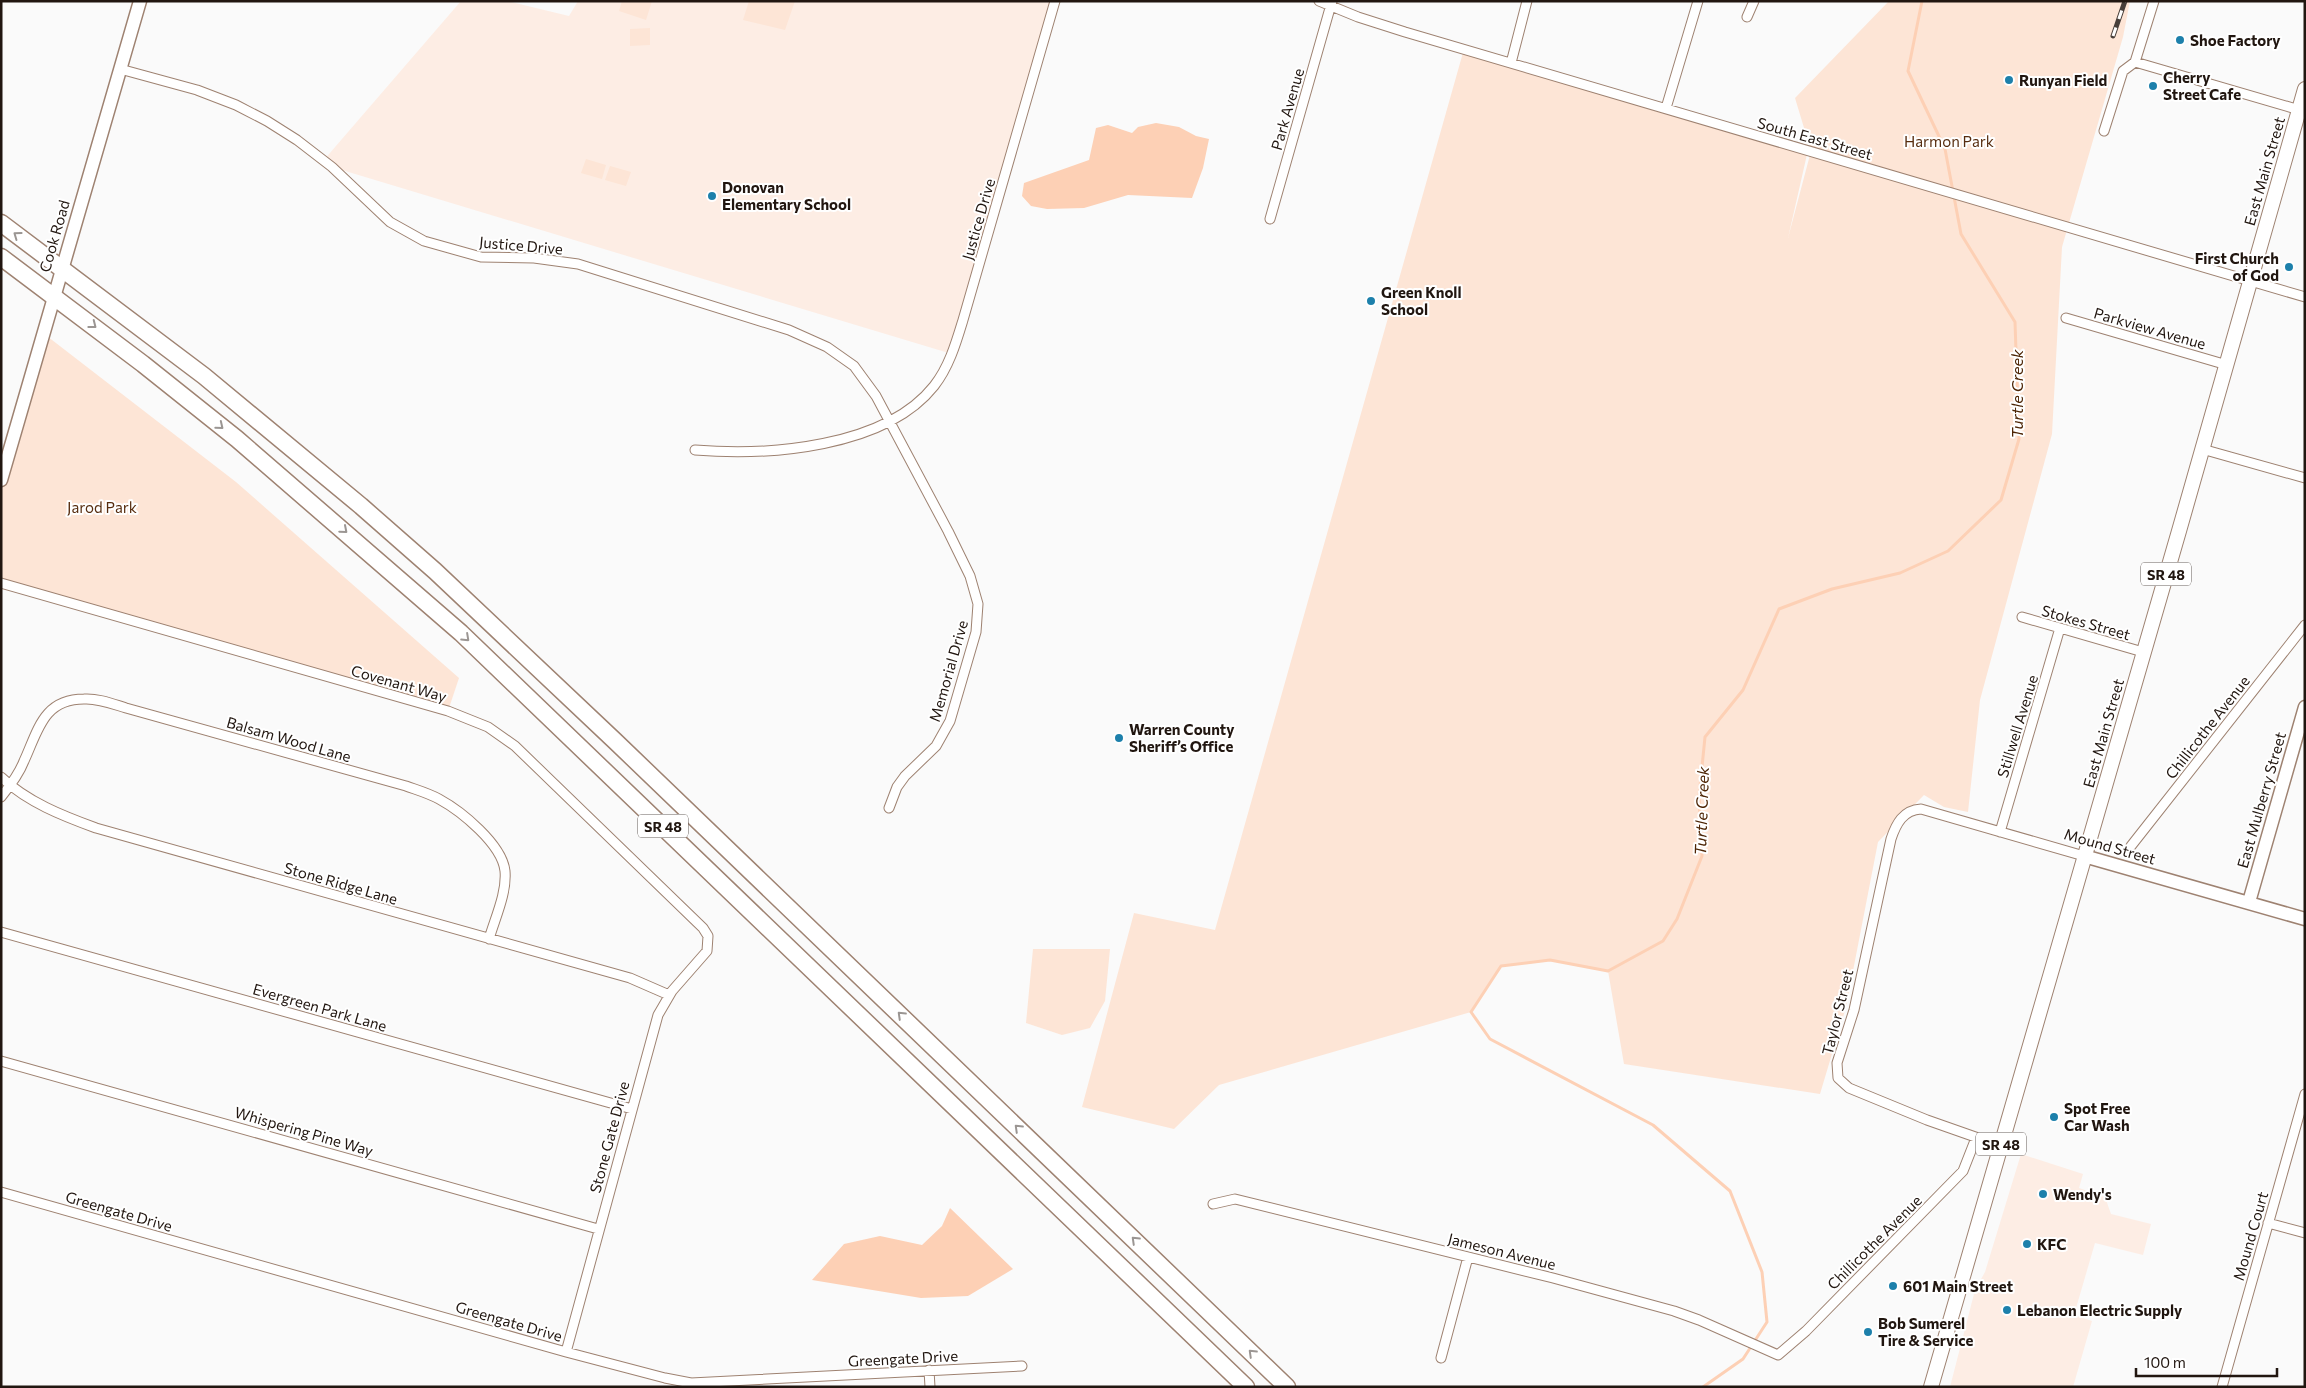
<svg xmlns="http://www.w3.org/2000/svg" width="2306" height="1388" font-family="Commissioner,sans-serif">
	<rect width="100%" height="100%" fill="#fafafa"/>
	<path fill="#fdede4" d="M461,1H507L569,16L578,1H1055L952,354L332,167L323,161Z
		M2021,1154L2083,1174L2079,1188L2105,1197L2111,1214L2151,1224L2143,1255L2095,1243L2074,1315L2092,1321L2073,1387H1950L1975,1290L1985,1272Z"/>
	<path fill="#fde5d6" d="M622,1H652L646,20L619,11Z
		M749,1H795L785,30L743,20Z
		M1889,1H2130L2123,37L2062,247L2052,434L1980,700L1968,812L1944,807L1924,795L1878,842L1846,1007L1820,1094L1624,1064L1608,971L1549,960L1501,966L1471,1012L1219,1085L1174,1129L1082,1107L1134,913L1215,930L1464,49L1808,150L1788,238L1811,151L1795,98Z
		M650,28V45L630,46V29Z
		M586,159L606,165L602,179L581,173Z
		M610,166L631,172L626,186L605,180Z
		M43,333L236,482L459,678L448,711L1,583V480Z
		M1033,949H1110L1105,1001L1090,1028L1062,1035L1026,1023Z"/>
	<path fill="#fdd0b5" d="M1156,123L1179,127L1196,136L1209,139L1203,168L1192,198L1128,195L1084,208L1047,209L1031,206L1022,196L1024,183L1089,160L1096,128L1108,125L1132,133L1138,127Z
		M950,1208L1013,1269L968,1296L921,1298L812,1280L844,1244L880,1236L922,1245L942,1226Z"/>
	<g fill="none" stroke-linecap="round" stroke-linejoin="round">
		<path stroke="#fdd0b5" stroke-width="3" d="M1703,1387L1743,1359L1767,1322L1762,1272L1730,1191L1653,1125L1490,1039L1471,1012L1501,966L1550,960L1608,971L1663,941L1677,919L1702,856L1699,797L1705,737L1743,690L1779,609L1832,589L1900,573L1948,551L2001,500L2019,439L2015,322L1961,234L1945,149L1908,71L1922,1"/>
		<g stroke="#9e8271" stroke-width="11">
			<path id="street" d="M1319,1L1358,17L1405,32L2305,297
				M1747,17L1754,1
				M2135,62L2303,111
				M1511,63L1527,1
				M120,69L197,90L236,105L267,121L297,140L332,167L390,222L424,241L481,257L534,258L578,264L789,330L827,347L854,366L876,396L948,531L970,576L978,604L976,632L950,721L936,746L905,776L897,787L889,808
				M1666,108L1698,1
				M2104,131L2123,71L2135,62L2154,1
				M1270,219L1332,1
				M2066,318L2227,365
				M2202,449L2305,478
				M695,450C768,456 885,448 934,386C949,367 956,343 963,320L1055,1
				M1,583L448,711L488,727L515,746L703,928L708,936L707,951L672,991L658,1015L566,1352
				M2022,617L2143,652
				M1,777C27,802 63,816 96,828L630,978L669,995
				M1,797C10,786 19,774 24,761C38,731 43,699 84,699C98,698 113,704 126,708L406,786C417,790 428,793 439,799C461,811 502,844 505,871C507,893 495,918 489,939
				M2000,832L2060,628
				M2131,846L2305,625
				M1,932L632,1109
				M1,1061L598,1229
				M2001,1146L1927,1120L1849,1088L1838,1078L1837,1063L1854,1010L1891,839C1896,824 1903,810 1921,809L2084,856
				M1,1192L566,1352L665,1378L691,1383L1022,1366
				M1213,1204L1235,1199L1553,1278L1674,1311L1699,1320L1778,1355L1806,1331L1963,1171L1976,1138
				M2268,1223L2305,1233
				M1441,1358L1468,1257
				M929,1370L930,1387
				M2222,1387L2305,1094"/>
		</g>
		<g stroke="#9e8271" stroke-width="15">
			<path id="secondary" d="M1,480L140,1
				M2084,856L2305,919
				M2249,902L2305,707"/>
		</g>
		<g stroke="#9e8271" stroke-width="16">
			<path id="primary" d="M1931,1387L2179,531L2305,89"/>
		</g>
		<g stroke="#9e8271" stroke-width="19">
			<path id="highway" d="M1,223L204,376L361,506L435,571L615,741L1287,1387
				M1,257L143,364L237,439L461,633L1246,1387"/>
		</g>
		<use href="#street" stroke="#fff" stroke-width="9"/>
		<use href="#secondary" stroke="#fff" stroke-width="12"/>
		<use href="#primary" stroke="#fff" stroke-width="14"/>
		<use href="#highway" stroke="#fff" stroke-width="16"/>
		<g stroke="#473e39" stroke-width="5">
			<path id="rail" d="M2113,36L2125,1"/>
		</g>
		<use href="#rail" stroke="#fff" stroke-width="3" stroke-dasharray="9" stroke-linecap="butt"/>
	</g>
	<defs><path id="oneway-chevron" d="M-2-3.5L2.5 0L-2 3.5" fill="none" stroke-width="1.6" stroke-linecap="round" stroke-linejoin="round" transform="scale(1.25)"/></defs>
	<g stroke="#9b9693">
		<use href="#oneway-chevron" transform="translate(17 235) rotate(-144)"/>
		<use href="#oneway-chevron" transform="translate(93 325) rotate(38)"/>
		<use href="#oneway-chevron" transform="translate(220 426) rotate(39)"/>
		<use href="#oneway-chevron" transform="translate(344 530) rotate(41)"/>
		<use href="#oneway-chevron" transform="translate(466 638) rotate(43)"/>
		<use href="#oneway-chevron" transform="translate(901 1015) rotate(-136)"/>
		<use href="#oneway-chevron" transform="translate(1018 1128) rotate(-136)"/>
		<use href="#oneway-chevron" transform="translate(1135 1240) rotate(-136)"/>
		<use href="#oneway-chevron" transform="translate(1252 1353) rotate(-136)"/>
	</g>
	<g fill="#1d80ab" stroke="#fff" stroke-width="2">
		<circle cx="2180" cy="40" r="5"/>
		<circle cx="2009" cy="80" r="5"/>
		<circle cx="2153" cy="86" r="5"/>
		<circle cx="712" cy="196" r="5"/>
		<circle cx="2289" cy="267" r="5"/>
		<circle cx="1371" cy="301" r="5"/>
		<circle cx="1119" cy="738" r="5"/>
		<circle cx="2054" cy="1117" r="5"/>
		<circle cx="2043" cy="1194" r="5"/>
		<circle cx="2027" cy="1244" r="5"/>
		<circle cx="1893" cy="1286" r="5"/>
		<circle cx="2007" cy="1310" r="5"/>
		<circle cx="1868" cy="1332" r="5"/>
	</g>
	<g text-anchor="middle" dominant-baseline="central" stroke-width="4" stroke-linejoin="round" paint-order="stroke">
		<g fill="#fff" stroke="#645c58" stroke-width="1">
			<rect x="2141" y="562.5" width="50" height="23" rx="4"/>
			<rect x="638" y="814.5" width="50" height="23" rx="4"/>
			<rect x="1976" y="1132.5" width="50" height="23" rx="4"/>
		</g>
		<g font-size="14" font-weight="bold" fill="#211610">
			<text x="2166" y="574">SR 48</text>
			<text x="663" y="826">SR 48</text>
			<text x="2001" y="1144">SR 48</text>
		</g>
		<g font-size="15" font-weight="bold" fill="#211610" stroke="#fff" text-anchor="start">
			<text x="2190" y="40">Shoe Factory</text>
			<text x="2163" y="77">Cherry<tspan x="2163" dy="17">Street Cafe</tspan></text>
			<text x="2019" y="80">Runyan Field</text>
			<text x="722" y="187">Donovan<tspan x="722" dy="17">Elementary School</tspan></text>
			<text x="2279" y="258" text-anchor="end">First Church<tspan x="2279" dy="17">of God</tspan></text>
			<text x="1381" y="292">Green Knoll<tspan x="1381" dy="17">School</tspan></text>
			<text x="1129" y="729">Warren County<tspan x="1129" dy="17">Sheriff’s Office</tspan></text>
			<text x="2064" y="1108">Spot Free<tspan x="2064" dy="17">Car Wash</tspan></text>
			<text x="2053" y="1194">Wendy's</text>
			<text x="2037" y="1244">KFC</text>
			<text x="1903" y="1286">601 Main Street</text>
			<text x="2017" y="1310">Lebanon Electric Supply</text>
			<text x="1878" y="1323">Bob Sumerel<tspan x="1878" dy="17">Tire &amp; Service</tspan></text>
		</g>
		<g font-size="15" fill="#211610" stroke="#fff">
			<text transform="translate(1287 109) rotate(-74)">Park Avenue</text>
			<text transform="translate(1815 138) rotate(16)">South East Street</text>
			<text transform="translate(2264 171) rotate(-74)">East Main Street</text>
			<text transform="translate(978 219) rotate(-74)">Justice Drive</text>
			<text transform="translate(54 236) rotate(-74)">Cook Road</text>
			<text transform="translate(521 245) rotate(5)">Justice Drive</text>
			<text transform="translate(2150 328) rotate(16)">Parkview Avenue</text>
			<text transform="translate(2086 622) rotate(16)">Stokes Street</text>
			<text transform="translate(948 671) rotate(-74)">Memorial Drive</text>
			<text transform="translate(399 683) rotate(16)">Covenant Way</text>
			<text transform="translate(2017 726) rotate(-73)">Stillwell Avenue</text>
			<text transform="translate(2207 727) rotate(-52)">Chillicothe Avenue</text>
			<text transform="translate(2103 733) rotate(-74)">East Main Street</text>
			<text transform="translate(289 739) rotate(16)">Balsam Wood Lane</text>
			<text transform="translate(2261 800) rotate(-74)">East Mulberry Street</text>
			<text transform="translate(2110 846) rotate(16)">Mound Street</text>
			<text transform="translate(341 883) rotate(16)">Stone Ridge Lane</text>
			<text transform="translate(320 1007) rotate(16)">Evergreen Park Lane</text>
			<text transform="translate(1837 1012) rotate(-76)">Taylor Street</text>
			<text transform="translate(304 1131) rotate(16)">Whispering Pine Way</text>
			<text transform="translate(609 1137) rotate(-75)">Stone Gate Drive</text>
			<text transform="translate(119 1211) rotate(16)">Greengate Drive</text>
			<text transform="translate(2250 1236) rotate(-74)">Mound Court</text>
			<text transform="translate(1874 1242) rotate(-45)">Chillicothe Avenue</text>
			<text transform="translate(1502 1251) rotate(14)">Jameson Avenue</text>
			<text transform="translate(509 1321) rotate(16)">Greengate Drive</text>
			<text transform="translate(903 1358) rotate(-3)">Greengate Drive</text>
		</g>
		<g font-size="15" fill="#572d0f" stroke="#fff">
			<text x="1949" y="141">Harmon Park</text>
			<text x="102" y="507">Jarod Park</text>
		</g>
		<g font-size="16" font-style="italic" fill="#4d2505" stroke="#fff">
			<text transform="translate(2016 394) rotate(-90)">Turtle Creek</text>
			<text transform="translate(1701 811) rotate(-88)">Turtle Creek</text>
		</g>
	</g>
	<rect width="2306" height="1388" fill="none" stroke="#211610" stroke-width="5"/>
	<path d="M2136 1368v8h141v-8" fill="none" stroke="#211610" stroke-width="2.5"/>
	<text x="2144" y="1368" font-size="15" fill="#211610" stroke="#ffffff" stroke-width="4" paint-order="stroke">100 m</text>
</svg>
